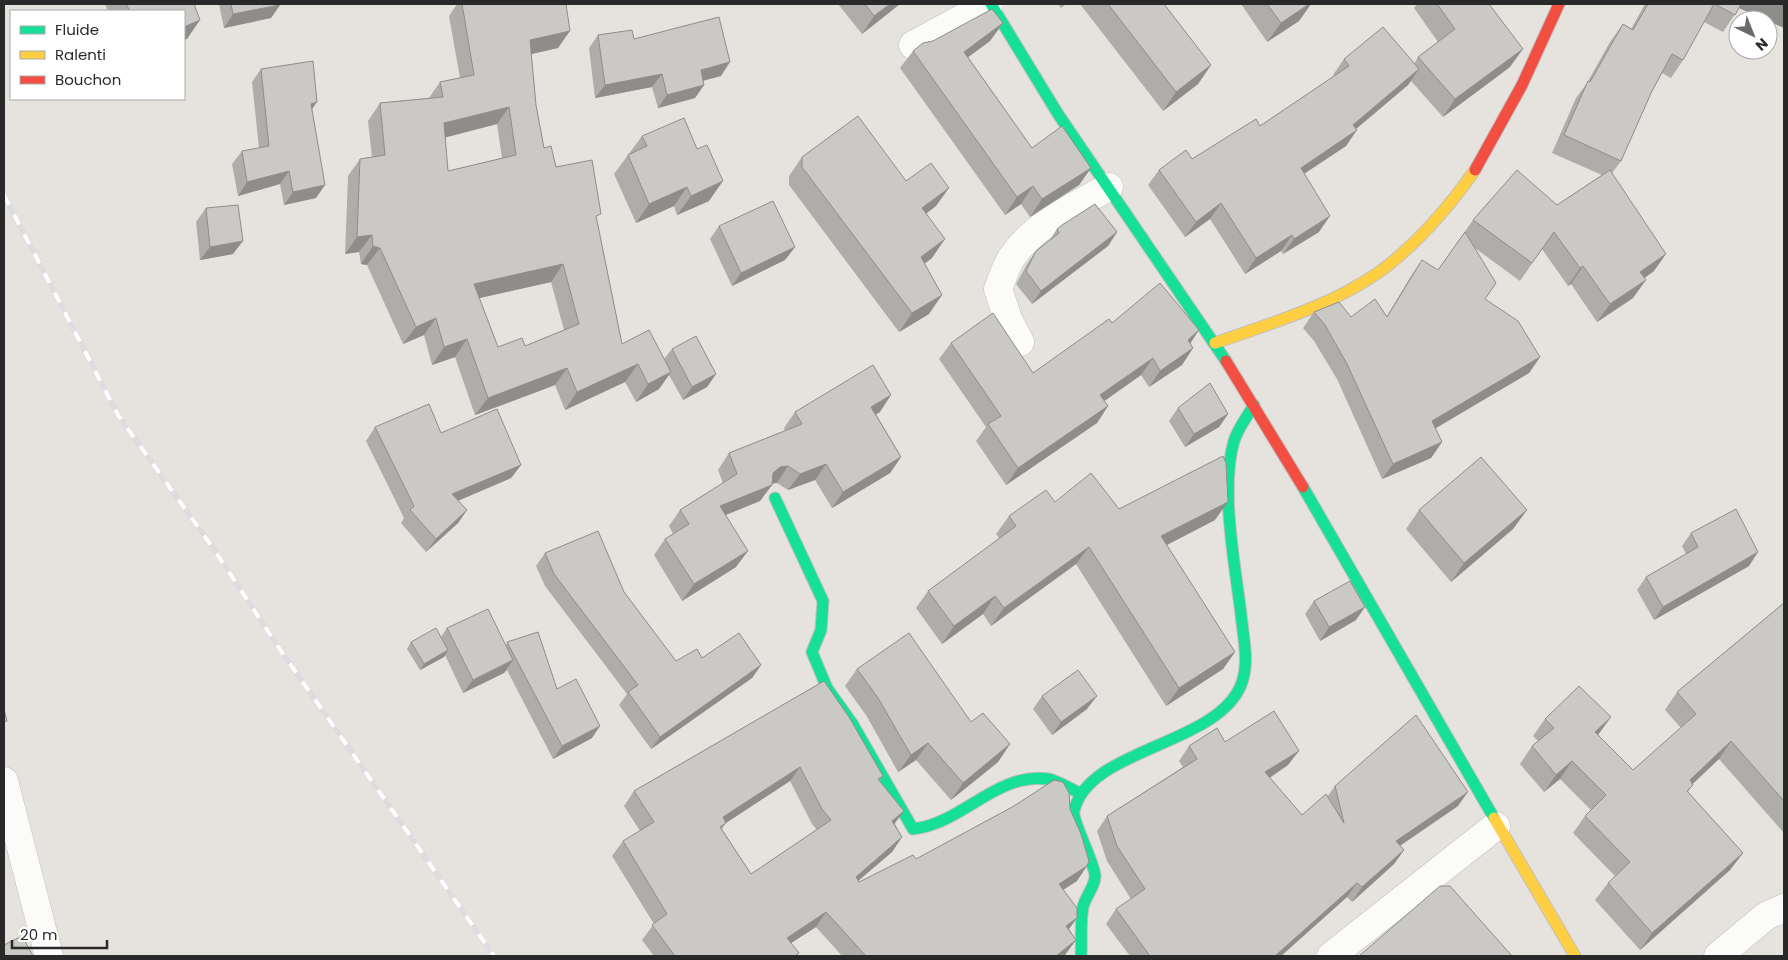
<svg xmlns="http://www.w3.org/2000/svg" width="1788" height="960" font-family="Poppins,sans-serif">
	<rect width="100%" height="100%" fill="#e6e3de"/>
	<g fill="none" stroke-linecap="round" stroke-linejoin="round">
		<g stroke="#c0bfbf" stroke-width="29">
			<path id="street" d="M913,45L989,4
				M1020,342L1008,319L998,289C1002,279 1006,266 1012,257C1035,224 1075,206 1109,187
				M4,781L49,956
				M1331,956L1496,826
				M1718,956L1766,916L1784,908"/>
		</g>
		<g stroke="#c0bfbf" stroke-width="13">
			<path id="fast" d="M991,4L1058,114L1226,361
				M1303,487L1494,818
				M775,498L823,601L821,630L812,652L827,688L852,723L913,829C962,824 996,772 1048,779C1059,781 1070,789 1080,793
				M1081,956C1082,940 1080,922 1083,907C1085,897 1096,885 1095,875C1093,859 1072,821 1074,811C1088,748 1216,746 1241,685C1250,663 1243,637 1241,614C1235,565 1220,489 1234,441C1238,428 1247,417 1254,405"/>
		</g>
		<g stroke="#c0bfbf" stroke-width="13">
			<path id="slow" d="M1215,343C1275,322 1341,303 1391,263C1424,236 1451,204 1475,170
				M1494,818L1575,956"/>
		</g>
		<g stroke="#c0bfbf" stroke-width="13">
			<path id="jam" d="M1475,170L1522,85L1559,4
				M1226,361L1303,487"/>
		</g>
		<use href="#street" stroke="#fbfbfa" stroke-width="28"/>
		<use href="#fast" stroke="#16e098" stroke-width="11"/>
		<use href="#slow" stroke="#ffcf43" stroke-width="11"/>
		<use href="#jam" stroke="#f24e42" stroke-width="11"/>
		<g stroke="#dddcde" stroke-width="5.5">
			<path id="rail" d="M4,195L118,415L213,548L281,651L494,956"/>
		</g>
		<use href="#rail" stroke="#fff" stroke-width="4" stroke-dasharray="11" stroke-linecap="butt"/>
	</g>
	<path fill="#afada9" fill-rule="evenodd" d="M105,4H194L187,39L184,11H108Z
		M219,4H280V5L271,18L224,28Z
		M457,4H566L558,48L531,54L536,105L544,148L556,167L597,220L622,344L664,359L672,349L716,374L707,387L683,400L669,375L659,389L636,402L625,382L565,410L555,385L475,415L455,357L432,365L424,335L403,344L367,265L361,264L359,252L345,254L348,176L360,159L372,157L368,121L380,103L429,98L440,82L460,78L449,16ZM497,124L502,158L448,171L445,137ZM551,282L564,330L525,346L498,347L479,298Z
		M838,4H900L862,34Z
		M1058,4H1066L1061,8Z
		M1080,4H1164L1211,65L1198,84L1163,111Z
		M1241,4H1311L1299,21L1267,42Z
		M1417,4H1489L1510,67L1443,117L1411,81L1408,85L1356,129L1346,146L1304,174L1319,232L1283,254L1281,251L1245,274L1210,219L1185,237L1148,185L1159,170L1192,159L1260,126L1334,76L1333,75L1344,59L1414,64L1418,57L1438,42L1414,8Z
		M1644,4H1784L1768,20L1739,8L1723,32L1704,22L1683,60L1671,78L1662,73L1652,91L1621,161L1612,173L1654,271L1644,278L1633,298L1597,322L1571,284L1568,286L1542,249L1520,281L1475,248L1485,299L1540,357L1529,373L1435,428L1442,442L1431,458L1382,479L1337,379L1314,341L1303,328L1314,312L1351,317L1387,316L1411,276L1422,260L1438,270L1473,220L1557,205L1602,175L1552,153L1576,98L1587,83L1610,42L1623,24L1631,29L1645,4Z
		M1003,23L990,41L968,57L1032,148L1091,168L1079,185L1030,217L1021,204L1005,215L900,68L913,51L933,41Z
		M598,35L634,39L721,76L703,80L704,85L695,98L658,108L652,87L595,98L589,48Z
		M261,69L312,110L316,198L284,205L280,184L238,196L232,164L242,151L259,148L252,82Z
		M642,136L697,149L709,201L677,215L674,206L636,223L614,174Z
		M802,157L906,181L936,206L926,214L932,258L924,264L929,314L899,332L789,185V176Z
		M206,208L233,254L200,260L196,222Z
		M719,226L795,247L785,260L732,286L710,239Z
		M1057,229L1117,232L1108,246L1032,304L1016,284L1027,264L1036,251L1049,241Z
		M1112,323L1199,330L1190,343L1193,348L1182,365L1149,387L1141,375L1104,401L1108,406L1097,423L1006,485L976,441L986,427L939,359L951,343L1033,373Z
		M1178,408L1228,414L1219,427L1185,447L1169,421Z
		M795,412H880L876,414L901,457L890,473L832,508L815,480L788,490L777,483H772V485L760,501L726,515L736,567L682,601L654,555L665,539L673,534L669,526L680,510L723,483L718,470L729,453L785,431L784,428Z
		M375,427L441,433L521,465L511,478L458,501L467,510L458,523L426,552L401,523L404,518L366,441Z
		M1055,502L1215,520L1167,545L1235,652L1223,669L1166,706L1076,564L991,626L983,614L942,644L916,608L928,591L1000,539L996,534L1009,516Z
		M1419,510H1527L1513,529L1451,582L1406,529Z
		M1691,533L1749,566L1654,620L1637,590L1646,577L1686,554L1682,546Z
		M545,553L624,592L676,661L702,658L761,665L752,678L651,749L619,705L627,694L545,586L536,566Z
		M1314,601L1356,620L1320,641L1305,614Z
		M1784,603V833L1719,759L1693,784L1688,792L1743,853L1730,870L1640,950L1595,900L1608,883L1615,876L1573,833L1585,816L1591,810L1560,779L1544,792L1520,764L1532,746L1538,741L1533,736L1545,719L1598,735L1633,770L1681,728L1665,710L1677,692Z
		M447,628L506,645L507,642L557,689L592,738L553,759L507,670L504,673L463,693L445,655L444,657L420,670L407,649L411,642L441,637Z
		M857,669L971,722L1010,744L998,762L951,800L916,760L898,772L866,715L845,686Z
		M824,681L883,776L879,781L895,824L902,837L892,852L858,881L859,882L916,859L1070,809L1077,881L1063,889L1077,918L1069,929L1076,940L1065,955L1064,956H842L816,927L791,943L797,956H654L642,940L654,924L612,856L623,841L640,831L624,806L634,791ZM790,781L812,824L817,830L751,874L722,829L726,823Z
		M1042,696L1087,709L1052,735L1033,709Z
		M1225,742L1288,765L1270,778L1302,815L1327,797L1335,786L1458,806L1400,846L1404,850L1394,864L1352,902L1347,897L1281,956H1130L1106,924L1116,909L1131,899L1107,861L1097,831L1107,816L1183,767L1179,761L1189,746Z"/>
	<path fill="#8e8d8a" d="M890,4H900L862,34L874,16Z
		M1309,4H1311L1299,21L1267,42L1281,23Z
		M1739,4H1781L1784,5V28L1737,7Z
		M280,5L271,18L224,28L233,14Z
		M200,20L187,39L184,40V27Z
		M1003,23L990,41L952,69L964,52Z
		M570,31L558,48L518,57L530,40Z
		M1523,49L1510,67L1443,117L1455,99Z
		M730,62L721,76L691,84L701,70Z
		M1211,65L1198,84L1163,111L1176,92Z
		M1419,69L1408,85L1344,139L1357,130L1346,146L1290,183L1301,168Z
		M662,74L652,87L595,98L605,85Z
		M704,85L695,98L658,108L667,95Z
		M317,102L308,115L311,104Z
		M509,107L497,124L432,141L444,123Z
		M1091,168L1079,185L1030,217L1042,199Z
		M289,171L280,184L238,196L247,182Z
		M723,181L709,201L677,215L691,196Z
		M325,185L316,198L284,205L293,192Z
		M1033,186L1021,204L1005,215L1017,197Z
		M687,187L674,206L636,223L649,204Z
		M949,188L936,206L909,226L922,208Z
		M1221,203L1210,219L1185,237L1196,222Z
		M1330,216L1319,232L1283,254L1294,239Z
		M1117,232L1108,246L1032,304L1041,291Z
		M372,235L359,252L345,254L357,237Z
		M1292,235L1281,251L1245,274L1256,258Z
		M945,239L932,258L908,276L921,257Z
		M243,241L233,254L200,260L210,247Z
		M373,246L380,248L367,265L361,264Z
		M795,247L785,260L732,286L741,273Z
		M1666,254L1654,271L1628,290L1640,272Z
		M563,264L551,282L462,302L474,284Z
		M1583,266L1571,284L1568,286L1580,268Z
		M1646,280L1633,298L1597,322L1610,304Z
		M942,295L929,314L899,332L912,313Z
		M436,318L424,335L403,344L416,327Z
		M1199,330L1188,347V340Z
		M467,339L455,357L432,365L444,347Z
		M1193,348L1182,365L1149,387L1160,371Z
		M1540,357L1529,373L1421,437L1432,421Z
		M1153,358L1141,375L1089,412L1100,395Z
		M638,364L625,382L565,410L577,392Z
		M567,368L555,385L475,415L488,398Z
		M671,372L659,389L636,402L648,384Z
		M716,374L707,387L683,400L692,387Z
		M891,395L880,412L860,424L871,407Z
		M1108,406L1097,423L1006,485L1018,468Z
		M1228,414L1219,427L1185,447L1194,434Z
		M1442,442L1431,458L1382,479L1393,464Z
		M901,457L890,473L832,508L843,492Z
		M826,464L815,480L788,490L800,474Z
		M521,465L511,478L443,507L452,494Z
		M788,466L777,483L769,484L772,485L760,501L708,522L720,506L773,473L780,467Z
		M1228,502L1215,520L1149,554L1161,536Z
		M467,510L458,523L426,552L436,539Z
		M1527,510L1513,529L1451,582L1464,563Z
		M1089,547L1076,564L991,626L1004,608Z
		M748,551L736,567L682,601L694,584Z
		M1758,552L1749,566L1654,620L1663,607Z
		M995,596L983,614L942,644L954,626Z
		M1365,607L1356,620L1320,641L1329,627Z
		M448,650L444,657L420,670L424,664Z
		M1235,652L1223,669L1166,706L1179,688Z
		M513,660L504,673L463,693L473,680Z
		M761,665L752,678L651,749L660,737Z
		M1097,696L1087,709L1052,735L1061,722Z
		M1611,717L1598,735L1595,732Z
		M600,726L592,738L553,759L562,746Z
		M1731,741L1719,759L1677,798L1690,780Z
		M928,743L916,760L898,772L911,755Z
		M1010,744L998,762L951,800L963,783Z
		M1299,751L1288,765L1255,787L1265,772Z
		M1572,761L1560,779L1544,792L1556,775Z
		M800,767L790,781L712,832L723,817Z
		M1468,792L1458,806L1386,855L1396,841Z
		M904,811L893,826L892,821Z
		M902,837L892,852L845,892L856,877Z
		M1404,850L1394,864L1352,902L1362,887Z
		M1743,853L1730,870L1640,950L1652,933Z
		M1087,866L1077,881L1049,899L1059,884Z
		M1357,883L1347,897L1281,956H1275Z
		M826,912L816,927L777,952L787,938Z
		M1077,918L1066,933V926Z
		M1076,940L1064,956H1056Z"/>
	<path fill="#cbc9c5" stroke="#8e8d8a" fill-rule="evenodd" d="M126,4H194L200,20L184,27V11H130Z
		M231,4H280V5L233,14Z
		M462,4H566L570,31L530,40L536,105L544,148L551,146L556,167L592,160L601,214L596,216L622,344L649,330L671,372L648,384L638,364L577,392L567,368L488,398L467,339L444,347L436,318L416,327L380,248L373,246L372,235L357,237L360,159L385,155L380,103L443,97L440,82L474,75ZM509,107L516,155L448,171L444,123ZM563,264L579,324L525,346L522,338L498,347L474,284Z
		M865,4H890L874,16Z
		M1108,4H1164L1211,65L1176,92Z
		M1267,4H1309L1281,23Z
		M1437,4H1489L1523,49L1455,99L1418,57L1455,29Z
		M1648,4H1714L1683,60L1672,54L1652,91L1621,161L1564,135L1588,81L1590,82L1623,24L1633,30Z
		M1715,4H1741L1735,15Z
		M992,9L1003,23L964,52L1032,148L1062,126L1091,168L1042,199L1033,186L1017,197L913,51L923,43L933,41Z
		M719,17L730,62L701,70L704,85L667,95L662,74L605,85L598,35L632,30L634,39Z
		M1383,27L1419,69L1353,125L1357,130L1301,168L1330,216L1294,239L1292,235L1256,258L1221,203L1196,222L1159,170L1186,150L1192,159L1256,119L1260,126L1349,66L1344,59Z
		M313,61L317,102L311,104L325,185L293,192L289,171L247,182L242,151L269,146L261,69Z
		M858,116L906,181L931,163L949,188L922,208L945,239L921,257L942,295L912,313L802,167V157Z
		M684,118L697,149L707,145L723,181L691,196L687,187L649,204L628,155L647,146L642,136Z
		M1517,170L1557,205L1610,170L1666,254L1640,272L1646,280L1610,304L1583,266L1580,268L1554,232L1532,263L1473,220Z
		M773,201L795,247L741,273L719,226Z
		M1095,204L1117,232L1041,291L1026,271L1036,251L1059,233L1057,229L1062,225Z
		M238,205L243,241L210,247L206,208Z
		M1465,232L1496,283L1485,299L1518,321L1540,357L1432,421L1442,442L1393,464L1347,364L1325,325L1314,312L1339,302L1351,317L1375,299L1387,317L1422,260L1438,270Z
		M1160,283L1199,330L1188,340L1193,348L1160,371L1153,358L1100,395L1108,406L1018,468L988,424L1001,416L951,343L993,313L1033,373L1109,319L1112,323Z
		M696,336L716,374L692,387L672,349Z
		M873,365L891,395L871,407L901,457L843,492L826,464L800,474L788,466L780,467L773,473L772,485L720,506L748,551L694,584L665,539L689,524L680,510L737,474L729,453L802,424L795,412Z
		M1210,383L1228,414L1194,434L1178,408Z
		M429,404L441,433L497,409L521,465L452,494L467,510L436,539L410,510L414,506L375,427Z
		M1223,456L1226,463L1228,502L1161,536L1235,652L1179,688L1089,547L1004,608L995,596L954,626L928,591L1016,526L1009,516L1046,490L1055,502L1091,473L1119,509Z
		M1481,457L1527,510L1464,563L1419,510Z
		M1736,509L1758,552L1663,607L1646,577L1698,547L1691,533Z
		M598,531L624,592L676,661L697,649L702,658L739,633L761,665L660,737L628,692L638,685L554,574L545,553Z
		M1350,581L1365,607L1329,627L1314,601Z
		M1784,603V801L1731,741L1690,780L1693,785L1687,791L1743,853L1652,933L1608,883L1630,862L1585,816L1606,795L1572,761L1556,775L1532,746L1554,728L1545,719L1579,686L1611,717L1595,732L1633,770L1696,714L1677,692Z
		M488,609L513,660L473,680L447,628Z
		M436,628L448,650L424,664L411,642Z
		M538,632L557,689L576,679L600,726L562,746L507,642Z
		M909,633L971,722L983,713L1010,744L963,783L928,743L911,755L878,698L857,669Z
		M1078,670L1097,696L1061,722L1042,696Z
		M824,681L849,717L883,776L878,779L904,811L892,821L902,837L856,877L859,882L913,855L916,859L1014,806L1054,780L1063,782L1069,793L1070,809L1081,834L1089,861L1087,866L1059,884L1077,908V918L1066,926L1076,940L1056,956H866L826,912L787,938L799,953L795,956H675L652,925L667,914L623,841L654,822L634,791ZM800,767L822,809L831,820L751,874L720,827L726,823L723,817Z
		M4,709L7,721L4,722Z
		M1274,711L1299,751L1265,772L1302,815L1326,794L1344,823L1335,786L1416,715L1468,792L1396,841L1404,850L1362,887L1357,883L1275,956H1150L1116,909L1145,889L1117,846L1107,816L1197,759L1189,746L1217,728L1225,742Z
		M1440,886H1450L1512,956H1359Z
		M22,936L33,956H4V945Z"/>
	<rect width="1788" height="960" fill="none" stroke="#292929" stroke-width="10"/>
	<rect x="10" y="10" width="175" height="90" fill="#ffffff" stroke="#a9a9a9"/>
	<rect x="20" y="26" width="25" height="8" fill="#16e098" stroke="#a9a9a9"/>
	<text x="55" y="35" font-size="15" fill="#292929">Fluide</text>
	<rect x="20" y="51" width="25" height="8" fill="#ffcf43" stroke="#a9a9a9"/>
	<text x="55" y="60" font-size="15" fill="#292929">Ralenti</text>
	<rect x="20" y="76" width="25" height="8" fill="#f24e42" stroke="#a9a9a9"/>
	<text x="55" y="85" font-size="15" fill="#292929">Bouchon</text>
	<g transform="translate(1753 35) rotate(137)"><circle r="24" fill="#ffffff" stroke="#a9a9a9"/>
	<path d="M0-4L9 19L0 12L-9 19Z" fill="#6b6a68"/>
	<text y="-8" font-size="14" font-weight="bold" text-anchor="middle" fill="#292929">N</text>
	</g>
	<path d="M12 940v8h95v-8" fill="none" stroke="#292929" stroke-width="2.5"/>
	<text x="20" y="940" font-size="15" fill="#292929" stroke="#ffffff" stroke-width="4" paint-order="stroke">20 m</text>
</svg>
